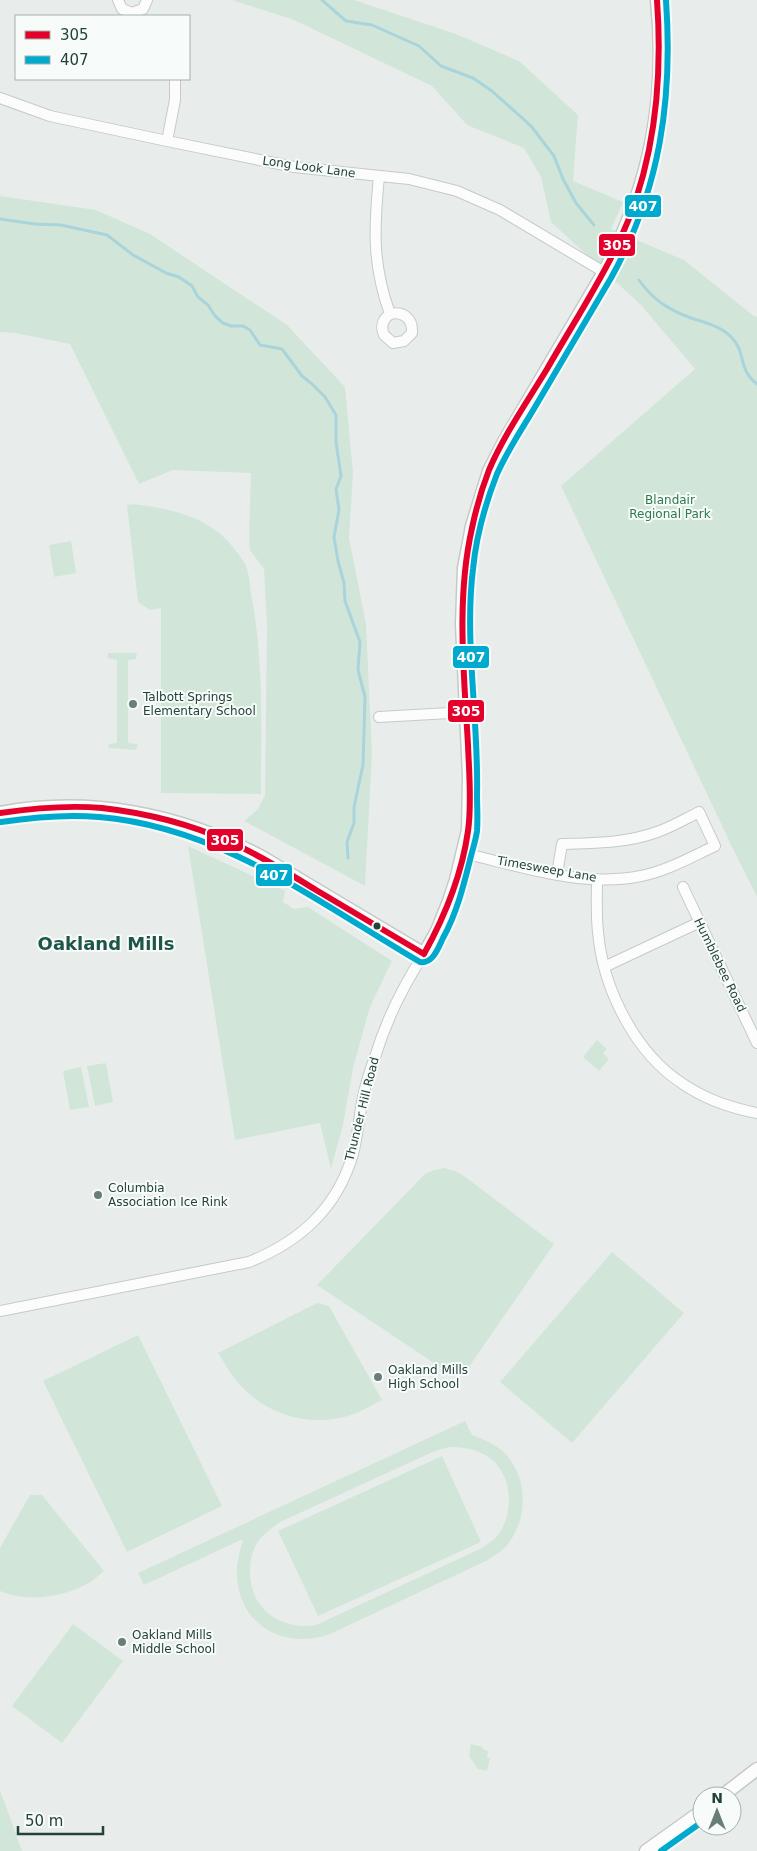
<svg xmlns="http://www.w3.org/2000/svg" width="757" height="1851" font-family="'DejaVu Sans',sans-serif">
	<rect width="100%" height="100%" fill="#e8edeb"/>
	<path fill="#d1e6d8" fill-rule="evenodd" d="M232,0H354L456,34L519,61L578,115L573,181L623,202L611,229L684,260L755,317L757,316V897L735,853L561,486L695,369L640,304L551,222L541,177L524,148L467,125L432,86L294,20Z
		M0,196L96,210L150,234L287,325L345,387L353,473L349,538L366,624L372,753L365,886L244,821L258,809L265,795L267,624L264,569L250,550L249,538L251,473L173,470L139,484L70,344L15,333L0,332Z
		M133,504C180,510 219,519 245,564C249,572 250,584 251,593C264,659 261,727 261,794L161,793V608L150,610L138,602L127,505Z
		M71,541L76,573L54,577L49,545Z
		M108,653H135L137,654L136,659L128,660V743L137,744L138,746L136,750L108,748L109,744L117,743V660L107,658Z
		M188,846L285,891L283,902L294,909L308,907L392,961L370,1007L353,1068L343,1125L331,1169L320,1123L235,1140Z
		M597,1040L607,1049L603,1053L609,1059L599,1071L583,1057Z
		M106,1063L113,1102L95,1106L87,1066Z
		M81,1067L89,1107L70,1110L63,1071Z
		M444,1168L455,1171L464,1176L554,1244L464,1374L452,1375L317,1285L425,1174L434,1170Z
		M612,1252L684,1313L572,1443L500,1382Z
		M317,1303L329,1306L382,1400C370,1406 357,1414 344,1417C308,1426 268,1415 242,1387C232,1377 226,1365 218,1353Z
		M138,1335L222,1506L127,1552L43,1381Z
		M465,1421L472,1435C480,1438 488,1441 496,1446C528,1468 531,1516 507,1545C502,1552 493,1556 486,1561L330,1634C286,1650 240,1627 237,1577C236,1563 240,1552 243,1539L144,1585L138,1573ZM449,1447C459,1447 469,1448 479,1452C512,1465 517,1509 498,1535C493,1541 486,1545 480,1549L316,1625C281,1631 250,1609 250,1572C250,1562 252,1551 257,1543C263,1534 272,1528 280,1522L435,1451Z
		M442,1456L481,1542L318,1616L278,1531Z
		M30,1495H42L104,1571C98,1576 92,1582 85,1585C61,1598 25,1602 0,1591V1548Z
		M73,1624L123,1661L62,1743L12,1706Z
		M471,1744L483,1747V1749L488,1751L487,1757L490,1758L487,1771L478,1769L469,1756Z
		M0,1790L22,1851H0Z"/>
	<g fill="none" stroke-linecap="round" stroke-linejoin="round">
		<path stroke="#a9d4db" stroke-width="3" d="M322,0L346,21L372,25L419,46L441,66L473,78L492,91L531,126L554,156L563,179L576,203L594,225
			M0,219L35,224L61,225L107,235L133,255L166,273L179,277L192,286L198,297L208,305L215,316L223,323L231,326H243L250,330L260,345L282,349L302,376L312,384L325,397L336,415V442L341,476L336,489L339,510L334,537L338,561L344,583L345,601L360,642L358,670L365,697L363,765L354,807V823L347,842L348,858
			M639,280C653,300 669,310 691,318C706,323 721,326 732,338C746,352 738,370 757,384"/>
		<g stroke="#c5cac8" stroke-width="12">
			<path id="minor" d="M118,0L122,9L132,13L143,9L147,0
				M0,98L50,116L167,141L294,167L409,179L457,191L500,210L604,272
				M167,141L175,100V79
				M379,176C374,228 372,264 390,314C404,311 413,319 412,333L404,341L393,343L384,335C380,326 383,319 390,314
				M379,717L467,712
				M463,853C520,866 582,888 641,876C667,871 691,857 715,846L699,812C685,819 672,827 657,832C627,843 595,843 562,844L557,874
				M597,879C597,897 596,915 598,932C603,989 635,1053 683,1084C705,1099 731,1108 757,1113
				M683,887L757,1043
				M604,967L700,922
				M0,1311L249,1262C301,1241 337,1208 353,1154C358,1135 359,1116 363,1097C366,1084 370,1070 375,1057C386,1021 403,986 424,954"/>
		</g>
		<g stroke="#c5cac8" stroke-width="15">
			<path id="tertiary" d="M0,813C90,796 179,814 260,856L424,954L437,931L449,901L456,880L468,830L469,776L462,624L464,568L472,526L489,471L505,440L604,272C651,184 667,98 657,0
				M722,1796L757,1769
				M646,1851L702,1811"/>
		</g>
		<use href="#minor" stroke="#fcfcfc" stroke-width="10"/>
		<use href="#tertiary" stroke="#fcfcfc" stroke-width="12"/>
		<g stroke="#f7fbf9" stroke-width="10">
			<path id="bus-1" d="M0,813C34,808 68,805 102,808C146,813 190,824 230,842C260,855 288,873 316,890C352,911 388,933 424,954
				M424,954C445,916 462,874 468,831C472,804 469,772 468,745C464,673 456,599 472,528C476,509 482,488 489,470C504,435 527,402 547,369C571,327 598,286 619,242C655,165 663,83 657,0"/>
		</g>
		<g stroke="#f7fbf9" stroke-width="10">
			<path id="bus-2" d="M1,822C34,817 66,814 99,817C221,827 319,903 420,962C433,964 438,948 443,938C457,913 464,884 471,856C473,848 476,839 477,831C478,819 477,806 477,795C479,721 464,641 473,569C476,538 486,502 497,474C507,451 522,429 535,407C560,364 586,321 611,278C660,190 673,100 666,0
				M661,1851L702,1822"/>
		</g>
		<use href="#bus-1" stroke="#e4002b" stroke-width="6"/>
		<use href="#bus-2" stroke="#00a9ce" stroke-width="6"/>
	</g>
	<g fill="#697e78" stroke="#f7fbf9" stroke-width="2">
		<circle cx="133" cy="704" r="5"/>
		<circle cx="98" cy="1195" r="5"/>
		<circle cx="378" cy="1377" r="5"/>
		<circle cx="122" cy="1642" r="5"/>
	</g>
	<circle fill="#24423a" stroke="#f7fbf9" stroke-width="2" cx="377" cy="926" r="4.5"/>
	<g text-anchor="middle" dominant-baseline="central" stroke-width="4" stroke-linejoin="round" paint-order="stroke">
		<g font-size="12" fill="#24423a" stroke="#f7fbf9">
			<text transform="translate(309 167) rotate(8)">Long Look Lane</text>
			<text transform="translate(547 869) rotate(10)">Timesweep Lane</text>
			<text transform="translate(720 965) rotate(64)">Humblebee Road</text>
			<text transform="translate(362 1109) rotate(-76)">Thunder Hill Road</text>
		</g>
		<g font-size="12" fill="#2d7a4b" stroke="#f7fbf9">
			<text x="670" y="500">Blandair<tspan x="670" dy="14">Regional Park</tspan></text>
		</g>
		<g font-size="12" fill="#24423a" stroke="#f7fbf9" text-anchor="start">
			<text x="143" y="697">Talbott Springs<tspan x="143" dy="14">Elementary School</tspan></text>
			<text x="108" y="1188">Columbia<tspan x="108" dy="14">Association Ice Rink</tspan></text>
			<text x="388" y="1370">Oakland Mills<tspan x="388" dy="14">High School</tspan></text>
			<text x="132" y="1635">Oakland Mills<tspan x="132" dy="14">Middle School</tspan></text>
		</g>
		<g font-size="18" font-weight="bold" fill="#1f5548" stroke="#f7fbf9">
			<text x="106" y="943">Oakland Mills</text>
		</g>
	</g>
	<g stroke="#f7fbf9" stroke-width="2">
		<rect x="624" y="194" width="38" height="24" rx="5" fill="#00a9ce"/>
		<rect x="598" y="233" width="38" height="24" rx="5" fill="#e4002b"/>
		<rect x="452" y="645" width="38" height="24" rx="5" fill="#00a9ce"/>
		<rect x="447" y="699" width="38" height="24" rx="5" fill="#e4002b"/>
		<rect x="206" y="828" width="38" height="24" rx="5" fill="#e4002b"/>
		<rect x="255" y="863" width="38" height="24" rx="5" fill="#00a9ce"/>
	</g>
	<g font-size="14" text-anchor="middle" font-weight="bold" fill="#fff">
		<text x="643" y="211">407</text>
		<text x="617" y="250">305</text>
		<text x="471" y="662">407</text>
		<text x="466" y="716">305</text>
		<text x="225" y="845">305</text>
		<text x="274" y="880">407</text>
	</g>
	<rect x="15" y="15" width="175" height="65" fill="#f7fbf9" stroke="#a3b1ad"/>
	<rect x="25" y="31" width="25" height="8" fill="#e4002b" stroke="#a3b1ad"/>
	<text x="60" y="40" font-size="15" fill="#24423a">305</text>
	<rect x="25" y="56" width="25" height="8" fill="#00a9ce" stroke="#a3b1ad"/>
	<text x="60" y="65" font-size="15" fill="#24423a">407</text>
	<g transform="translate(717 1811)"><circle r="24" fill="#f7fbf9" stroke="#a3b1ad"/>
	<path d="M0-4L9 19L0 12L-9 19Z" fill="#697e78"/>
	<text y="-8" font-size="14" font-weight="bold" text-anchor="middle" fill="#24423a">N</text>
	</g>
	<path d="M18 1826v8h85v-8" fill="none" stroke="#24423a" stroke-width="2.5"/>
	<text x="25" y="1826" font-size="15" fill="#24423a" stroke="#f7fbf9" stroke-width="4" paint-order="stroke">50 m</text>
</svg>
